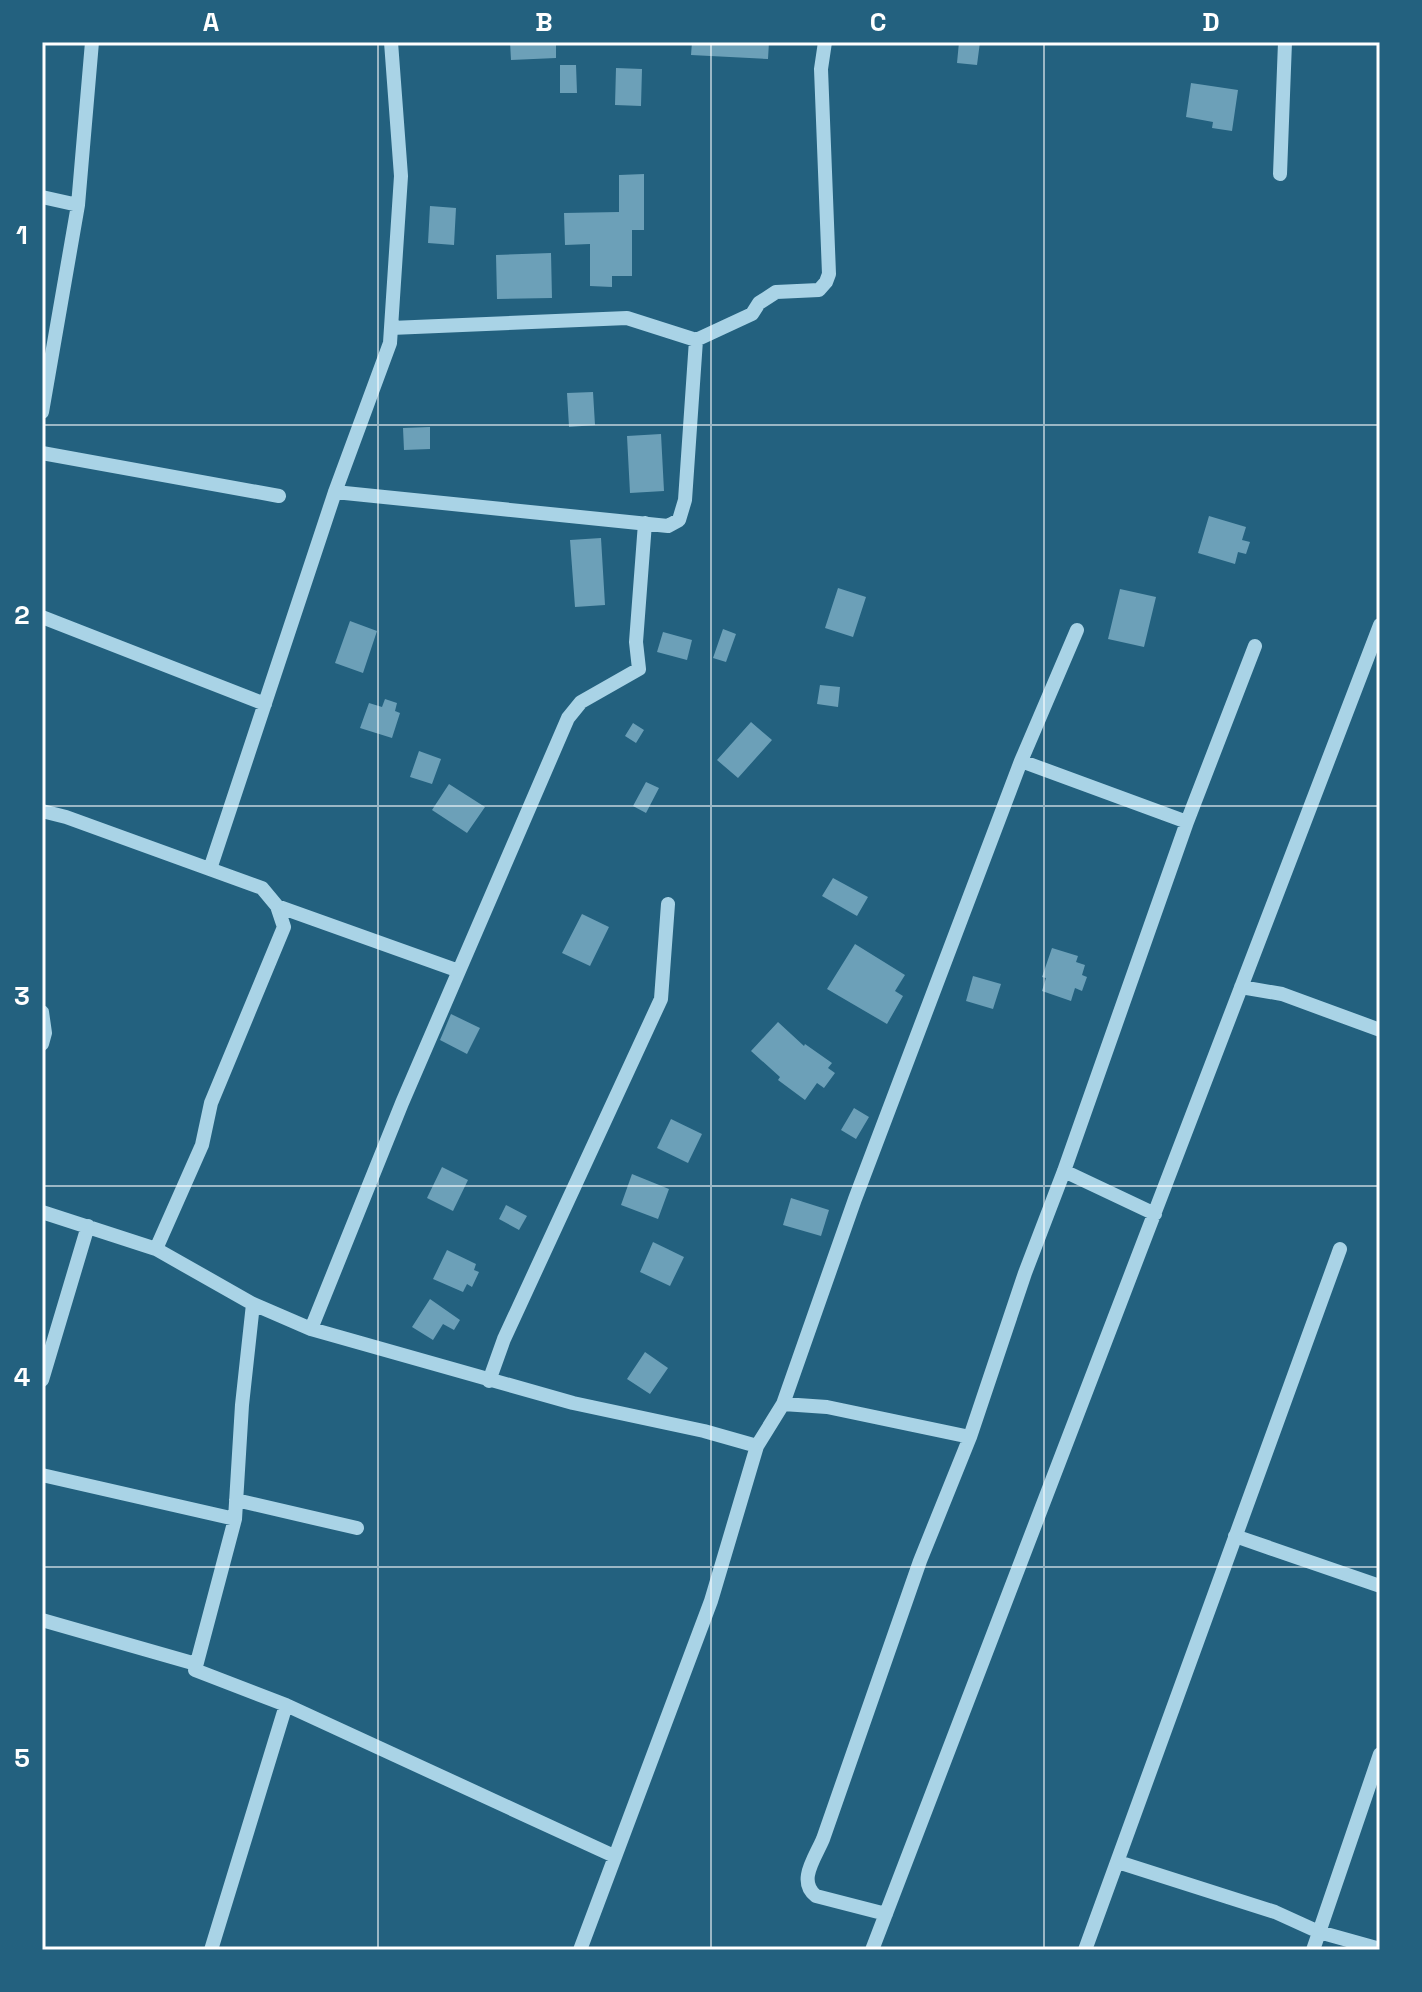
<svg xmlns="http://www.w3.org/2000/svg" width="1422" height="1992" font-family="'Space Grotesk',sans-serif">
	<rect width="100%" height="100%" fill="#23617f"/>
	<path fill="#6ca0b8" d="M510,42H556V58L511,60Z
		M692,42H769L768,59L691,55Z
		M959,42H980L977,65L957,63Z
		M560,65H576L577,93H560Z
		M616,68L642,69L641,106L615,105Z
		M1191,83L1238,90L1232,131L1212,128L1213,122L1186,117Z
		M644,174V230H632V276H612V287L590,286V244L565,245L564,213L619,212V175Z
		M430,206L456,208L454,245L428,243Z
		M551,253L552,298L497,299L496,255Z
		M593,392L595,425L569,427L567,393Z
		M430,427V449L404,450L403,428Z
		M661,434L664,491L630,493L627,436Z
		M1209,516L1246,527L1242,540L1250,542L1246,554L1238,552L1235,564L1198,553Z
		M601,538L605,605L575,607L570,540Z
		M838,588L866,597L853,637L825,628Z
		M1120,589L1156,597L1144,647L1108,639Z
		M350,621L377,631L363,673L335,663Z
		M723,629L736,634L726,662L713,658Z
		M663,632L692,640L687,660L657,652Z
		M820,685L840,687L838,707L817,704Z
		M385,699L397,703L395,711L400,713L392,738L360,728L369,703L382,707Z
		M751,722L772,740L738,778L717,760Z
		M633,723L644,730L636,743L625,736Z
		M419,751L441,759L432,784L410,777Z
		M646,782L659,788L646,813L633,806Z
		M449,784L485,807L467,833L432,810Z
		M833,878L868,897L857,916L822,896Z
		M582,914L609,927L590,966L562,953Z
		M855,944L905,975L895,991L903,996L887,1024L827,989Z
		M1052,948L1078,956L1076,962L1085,965L1082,975L1087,977L1082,991L1075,988L1071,1001L1042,991L1046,978L1042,977Z
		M973,976L1001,984L993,1009L966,1001Z
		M451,1014L480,1028L467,1054L440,1040Z
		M778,1022L804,1046L805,1044L832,1063L828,1068L835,1073L824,1088L817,1083L805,1100L778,1080L780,1077L751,1051Z
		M854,1108L869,1117L856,1139L841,1130Z
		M671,1119L702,1134L688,1163L657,1148Z
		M442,1167L468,1180L453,1211L427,1198Z
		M632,1174L669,1189L658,1219L621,1205Z
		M791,1198L829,1210L821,1236L783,1225Z
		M506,1205L527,1216L519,1230L499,1219Z
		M653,1242L684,1257L670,1286L640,1272Z
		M447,1250L476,1264L474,1270L479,1272L472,1287L467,1284L463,1292L433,1279Z
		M430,1299L460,1320L454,1330L443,1324L433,1340L412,1327Z
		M645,1352L668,1368L650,1394L627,1379Z"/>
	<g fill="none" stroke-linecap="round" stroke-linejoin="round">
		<path stroke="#a9d3e6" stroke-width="14" d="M1280,174L1285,42
			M42,197L78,205
			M391,328L627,318L696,340
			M42,412L78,205L92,42
			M42,453L279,496
			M335,492L668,526L679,520L685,500L696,340L752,314L759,303L776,292L819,290L826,282L829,274L821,69L825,42
			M42,617L265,704
			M1021,761L1187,822
			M42,811L66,817L262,888L277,906L284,927L211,1103L202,1145L156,1249
			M210,869L335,492L390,343L401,176L391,42
			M277,906L459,971
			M1241,987L1282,994L1380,1030
			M42,1012L45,1033L42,1044
			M1064,1171L1155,1214
			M42,1212L156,1249L253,1304L311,1329L573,1403L704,1431L757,1446
			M253,1304L242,1405L235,1519L195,1670L286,1705L614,1856
			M311,1329L402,1103L568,718L581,702L639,669L636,642L645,523
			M42,1380L88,1226
			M489,1381L504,1339L661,999L668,904
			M783,1404L827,1407L970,1437
			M42,1475L235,1519
			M236,1500L357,1528
			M1235,1536L1380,1586
			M42,1620L196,1664
			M1118,1862L1275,1912L1319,1932L1380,1949
			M886,1914L816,1896C797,1881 815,1858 823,1839L920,1561L970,1437L1025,1273L1064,1171L1187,822L1255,646
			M211,1950L286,1705
			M580,1950L711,1601L757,1446L783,1404L855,1199L1021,761L1077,630
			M872,1950L1380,625
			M1085,1950L1340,1249
			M1313,1950L1380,1754"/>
	</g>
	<path fill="none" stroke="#fff" stroke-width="2" stroke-opacity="0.55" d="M378,42V1950M711,42V1950M1044,42V1950M42,425H1380M42,806H1380M42,1186H1380M42,1567H1380"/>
	<rect width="1422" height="1992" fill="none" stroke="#23617f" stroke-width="88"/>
	<rect x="44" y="44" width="1334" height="1904" fill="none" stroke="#fff" stroke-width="3"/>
	<g font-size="26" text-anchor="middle" font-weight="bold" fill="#fff">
		<text x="211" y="31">A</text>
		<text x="544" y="31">B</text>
		<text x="878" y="31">C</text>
		<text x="1211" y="31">D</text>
		<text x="22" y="244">1</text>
		<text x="22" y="624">2</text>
		<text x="22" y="1005">3</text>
		<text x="22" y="1386">4</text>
		<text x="22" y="1767">5</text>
	</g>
</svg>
